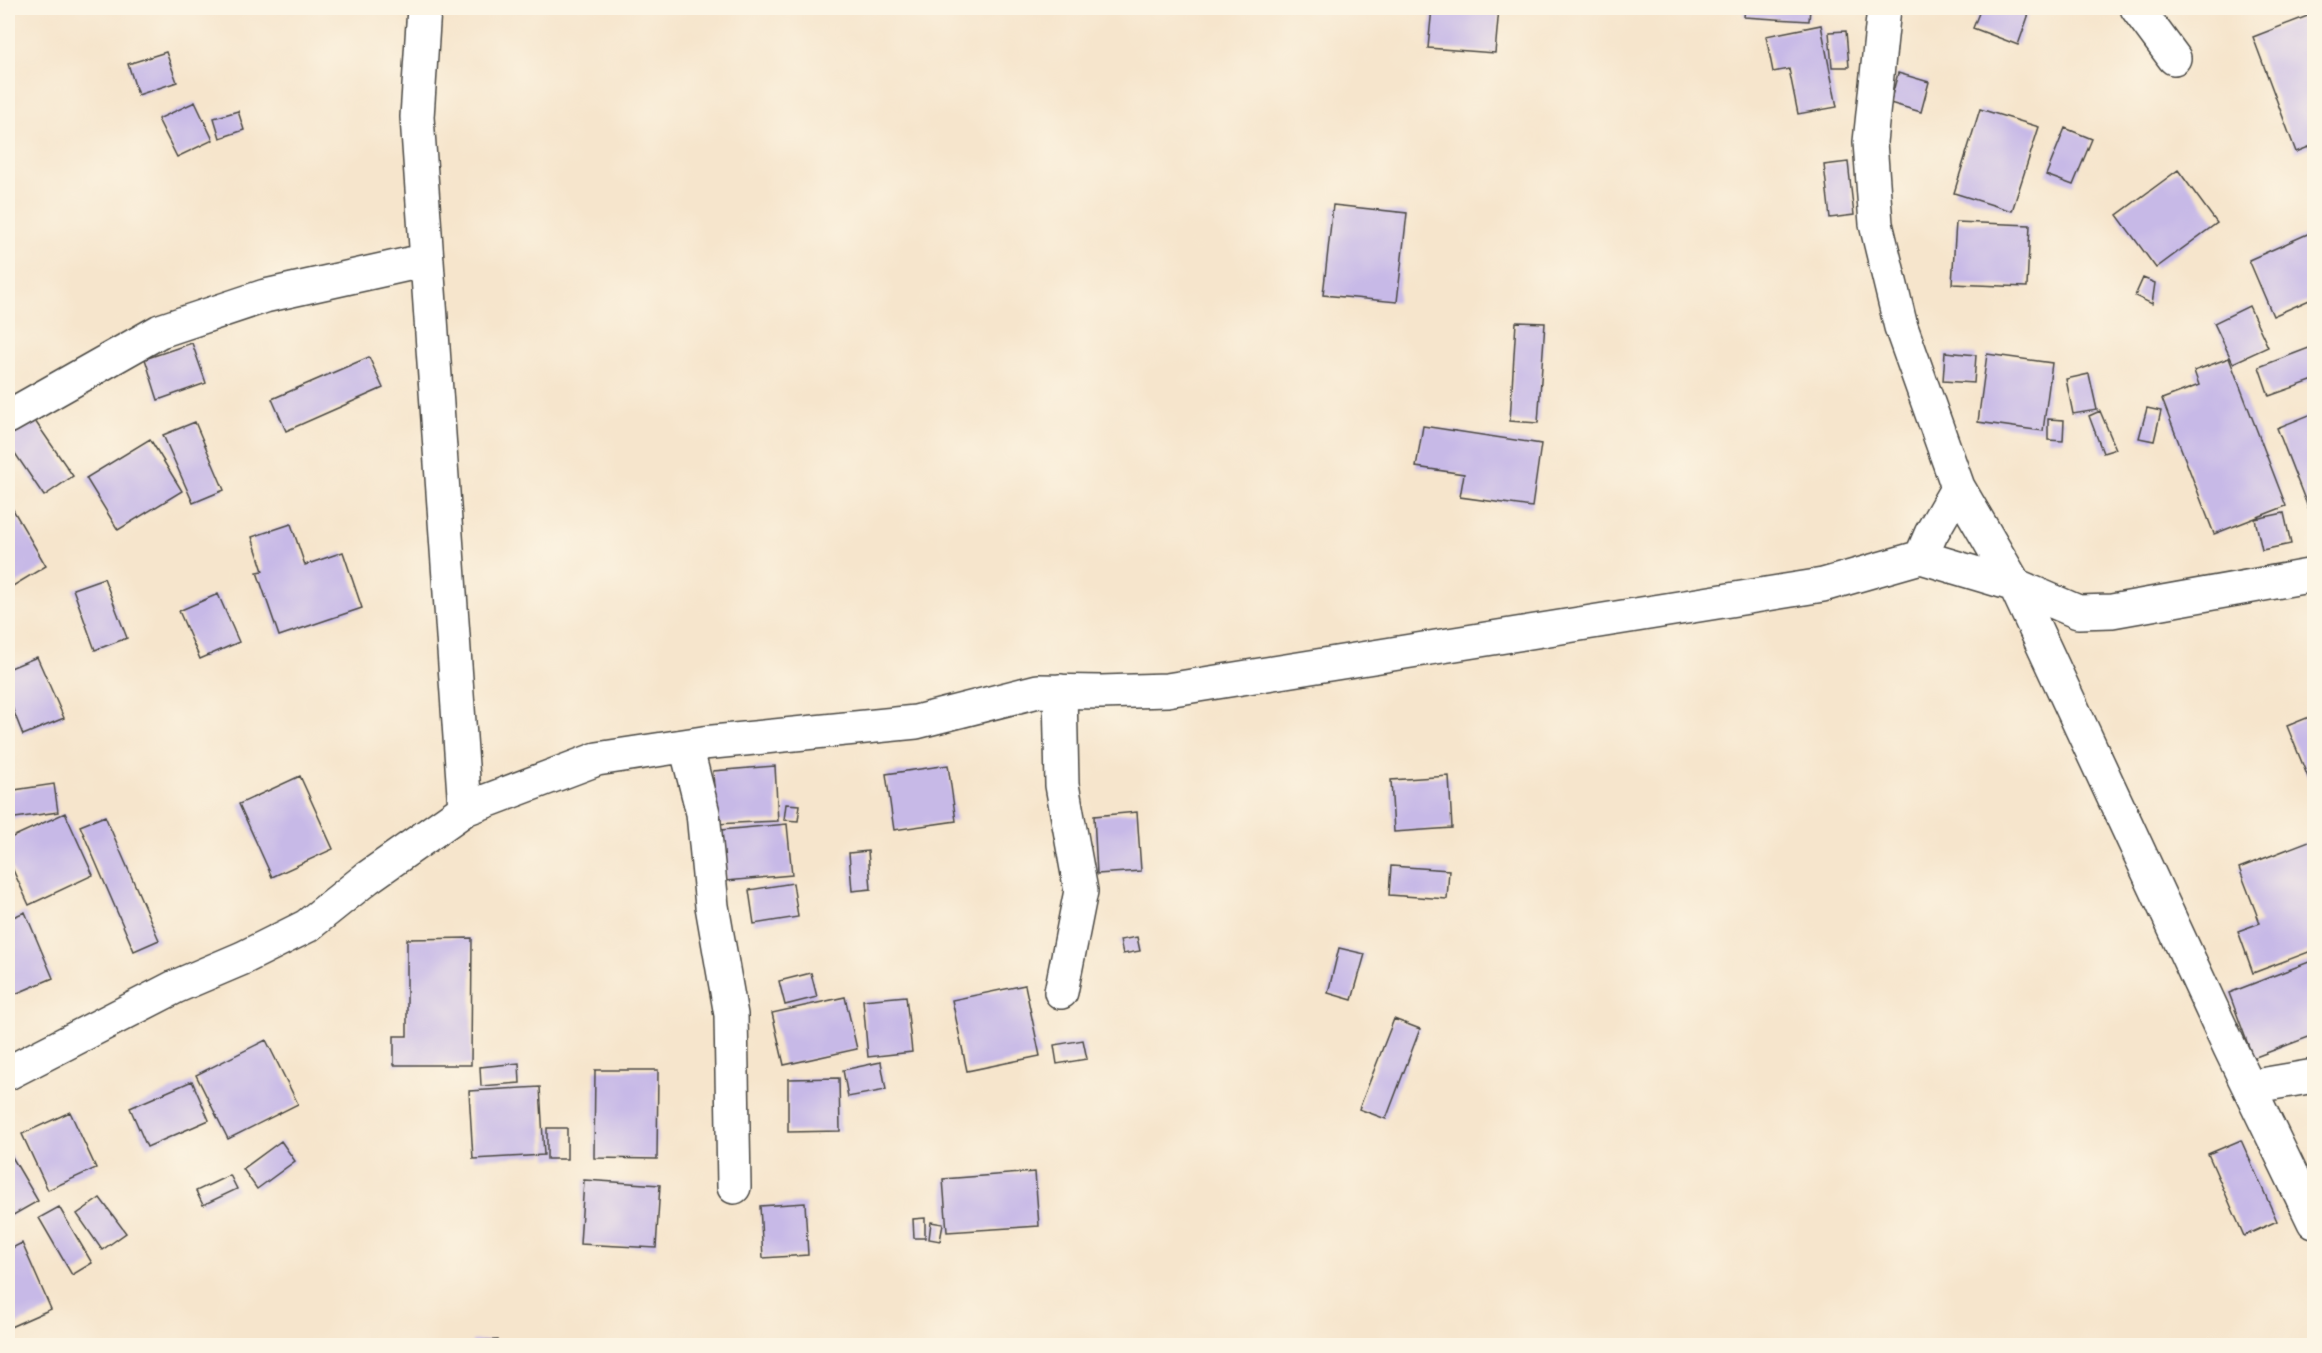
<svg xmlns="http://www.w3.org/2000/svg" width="2322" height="1353" font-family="'Libre Bodoni',serif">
	<rect width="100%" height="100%" fill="#fcf5e5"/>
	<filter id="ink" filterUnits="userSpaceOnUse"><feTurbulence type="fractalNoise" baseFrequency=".0167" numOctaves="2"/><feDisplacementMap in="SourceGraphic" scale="12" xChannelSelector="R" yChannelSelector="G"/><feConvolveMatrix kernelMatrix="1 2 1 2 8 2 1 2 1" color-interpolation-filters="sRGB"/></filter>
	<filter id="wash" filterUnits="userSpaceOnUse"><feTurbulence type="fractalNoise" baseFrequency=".008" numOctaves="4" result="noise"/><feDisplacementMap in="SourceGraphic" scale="24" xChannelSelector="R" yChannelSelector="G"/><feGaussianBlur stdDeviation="1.35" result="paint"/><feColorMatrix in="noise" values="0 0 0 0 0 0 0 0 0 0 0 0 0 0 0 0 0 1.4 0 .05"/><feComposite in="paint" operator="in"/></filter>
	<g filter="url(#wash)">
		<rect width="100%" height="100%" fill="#f6e5cc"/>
		<g id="blocks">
			<path fill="#c7b9e7" d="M1432,8H1499L1495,53L1428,48Z
				M1745,8H1810L1809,21L1744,17Z
				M1981,8H2031L2018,45L1973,28Z
				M2310,15L2314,28V145L2296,152L2253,37Z
				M1821,25L1837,107L1798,114L1789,69L1773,72L1766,36Z
				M1846,31L1849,67H1832L1829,32Z
				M166,52L177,82L138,95L128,64Z
				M1898,73L1929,82L1921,112L1890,103Z
				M195,102L213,140L177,157L158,119Z
				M1980,109L2039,127L2012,211L1954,193Z
				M238,111L244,130L220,138L214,118Z
				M2065,128L2092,139L2073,185L2046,175Z
				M1848,162L1854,215L1830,218L1824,165Z
				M2178,170L2217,223L2156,268L2117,215Z
				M1333,205L1407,213L1397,302L1323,295Z
				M1956,222L2030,225L2027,287L1952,284Z
				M2312,232L2314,236V298L2273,316L2249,260Z
				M2143,278L2155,283L2152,304L2135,296Z
				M2249,306L2268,347L2233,363L2214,323Z
				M1516,322L1545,323L1538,423L1510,421Z
				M192,343L206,383L158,400L145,359Z
				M2314,346V380L2269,396L2259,367Z
				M1945,352L1976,355L1974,383L1943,381Z
				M1987,354L2052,363L2043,431L1978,422Z
				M369,357L383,388L286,431L272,399Z
				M2229,358L2286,506L2214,534L2162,399L2199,385L2194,371Z
				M2089,374L2097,410L2073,414L2066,379Z
				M2147,408L2161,411L2154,441L2139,438Z
				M2100,411L2116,449L2103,453L2089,416Z
				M2314,413V508L2309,510L2277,428Z
				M33,418L73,476L44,496L8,443V436Z
				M2048,419L2064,420L2063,441L2048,440Z
				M195,422L224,490L193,503L163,435Z
				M1423,426L1541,444L1532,507L1460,497L1464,474L1416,467Z
				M150,439L182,491L118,530L86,478Z
				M8,501L46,566L8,589Z
				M2284,513L2291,544L2262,550L2255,519Z
				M291,524L305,565L343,552L362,608L279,636L257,572L263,571L252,537Z
				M104,578L127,638L95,650L73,589Z
				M218,594L239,642L200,659L179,611Z
				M37,657L64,718L23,735L8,697V669Z
				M2314,715V792L2287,726Z
				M948,765L956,821L894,830L886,774Z
				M775,766L778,821L716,824L713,771Z
				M300,776L333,849L272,877L239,804Z
				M1449,776L1452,828L1394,832L1391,780Z
				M54,784L58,812L8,819V791Z
				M786,804L800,805L798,821L784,820Z
				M1137,812L1141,871L1097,874L1094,816Z
				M65,813L93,875L29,905L8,859V839Z
				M105,816L159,940L134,951L80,826Z
				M787,824L792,875L726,881L721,830Z
				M2314,839V950L2253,973L2238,931L2260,923L2239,868Z
				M868,851L871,889L852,891L849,853Z
				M1391,866L1449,870L1447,899L1389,895Z
				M793,883L798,917L754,924L749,890Z
				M25,912L53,978L8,997V919Z
				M1137,937L1140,951L1123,954L1120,940Z
				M472,938L471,1065H394V1036H407V939Z
				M1339,948L1365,954L1352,1000L1328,993Z
				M2314,960V1035L2253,1058L2229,993Z
				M811,973L817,997L785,1005L779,981Z
				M1025,985L1040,1056L967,1071L952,1000Z
				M906,996L912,1052L868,1057L863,1000Z
				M845,997L857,1049L784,1065L772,1013Z
				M1394,1019L1420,1029L1386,1119L1359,1109Z
				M266,1040L298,1104L228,1139L196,1075Z
				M1083,1040L1087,1059L1057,1064L1054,1045Z
				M881,1062L886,1090L848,1097L843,1070Z
				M519,1063L520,1083L481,1086L480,1067Z
				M595,1070H658L657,1159L594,1158Z
				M839,1078L840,1131L788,1132V1079Z
				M192,1081L209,1120L147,1147L130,1108Z
				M540,1087L544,1155L473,1159L469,1091Z
				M70,1112L96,1168L48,1190L22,1134Z
				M547,1128H567V1159H547Z
				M2241,1140L2277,1221L2244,1236L2208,1154Z
				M281,1141L295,1161L257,1189L243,1169Z
				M8,1150L38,1201L8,1218Z
				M1035,1172L1039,1226L947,1232L943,1179Z
				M230,1175L237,1189L203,1205L196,1191Z
				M584,1180L660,1185L656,1248L580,1244Z
				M100,1198L126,1233L102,1250L77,1214Z
				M805,1203L808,1255L763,1258L760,1206Z
				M59,1207L92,1263L72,1275L39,1218Z
				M925,1218V1238H914L913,1219Z
				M931,1222L943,1224L940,1241L929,1239Z
				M22,1243L51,1309L8,1328V1250Z
				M498,1340V1346H472V1341Z"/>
		</g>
	</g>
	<g filter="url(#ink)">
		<use href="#blocks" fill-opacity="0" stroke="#494743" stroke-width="1.5"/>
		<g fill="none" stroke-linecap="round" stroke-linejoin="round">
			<g stroke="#494743" stroke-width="36">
				<path id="minor" d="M424,8L417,117L465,809
					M2137,8L2174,58
					M8,417L160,331L265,296L427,260
					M1958,487L2015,585L2230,1048L2314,1222
					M1921,557L2015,585L2078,612L2112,611L2314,575
					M1060,691L1062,785L1081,891L1061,992
					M686,746L703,813L712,906L731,1015L734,1187
					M8,1073L175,987L243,958L307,926L367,878L465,809L597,759L703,743L916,722L1038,691L1101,692L1167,690L1823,585L1921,557L1931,534L1958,487L1901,327L1876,224L1870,142L1884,8
					M2249,1087L2314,1076"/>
			</g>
			<use href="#minor" stroke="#fff" stroke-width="33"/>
		</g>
	</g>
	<rect width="2322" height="1353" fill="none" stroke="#fcf5e5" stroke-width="30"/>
</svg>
